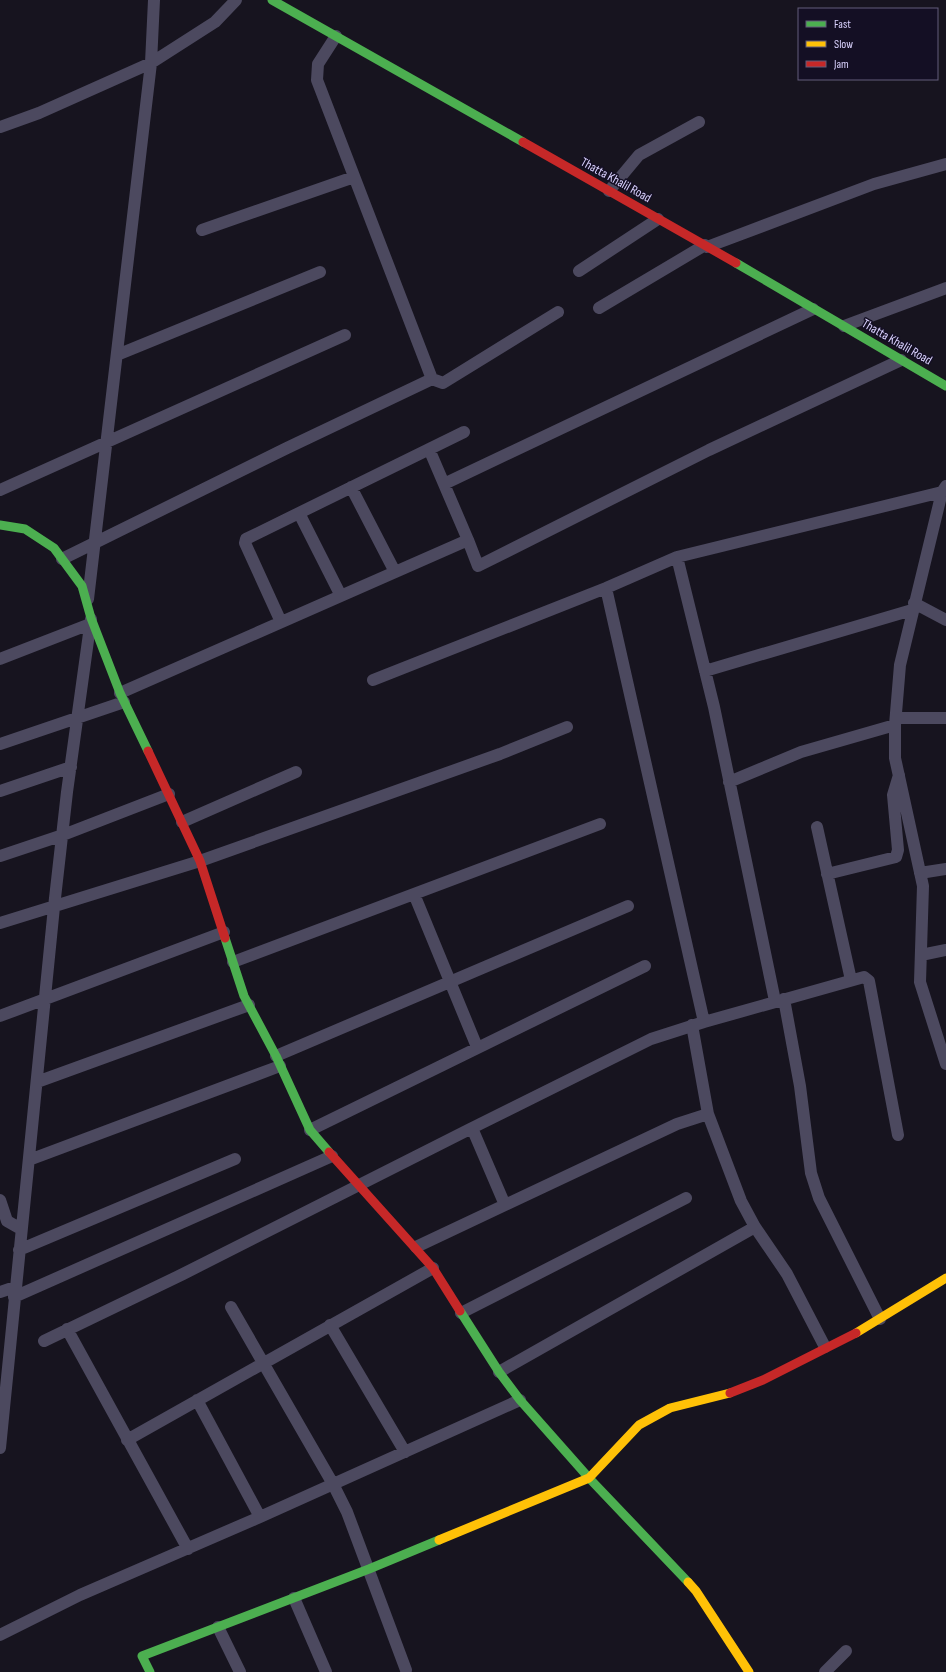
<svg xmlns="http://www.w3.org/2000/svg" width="946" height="1672" font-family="'Sofia Sans Condensed',sans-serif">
	<rect width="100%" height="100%" fill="#17141f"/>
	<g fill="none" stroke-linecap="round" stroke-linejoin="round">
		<path stroke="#4c495f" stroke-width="12" d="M336,36L318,64L317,80L432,379L443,383L558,312
			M0,127L39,113L151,63L215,22L236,0
			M609,191L639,155L699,122
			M202,230L354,177
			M707,247L874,184L946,164
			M579,271L658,219
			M599,308L705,245
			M844,326L946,288
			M117,355L320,272
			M429,449L468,540
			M444,484L813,309
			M351,487L395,572
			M0,490L345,335
			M942,492L900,665L895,725V758L923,886L920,982L946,1064
			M299,513L341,596
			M677,557L714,707L775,1001
			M62,559L287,448L432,379
			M606,588L704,1022
			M88,599L151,63L154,0
			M914,603L946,620
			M281,622L245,543L246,539L464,432
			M0,659L90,624
			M705,671L912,610
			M373,680L606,588L677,557L942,492L946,486
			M120,693L468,540L478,566L709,450L901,360
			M896,718H946
			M0,744L124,702
			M729,782L801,752L895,725
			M0,791L71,767
			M182,822L296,772
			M817,827L851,980
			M0,856L63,835L169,794
			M920,873L946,869
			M827,874L896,857L898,850L893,795L899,775
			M414,894L477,1047
			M0,923L200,861L500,754L567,727
			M921,955L946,950
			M233,962L600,824
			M784,999L800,1086L811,1173L819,1198L880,1319
			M0,1016L224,932
			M692,1025L708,1114L741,1201L755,1227L787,1274L825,1347
			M276,1056L628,906
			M37,1082L249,1005
			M310,1130L645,966
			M29,1160L280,1066
			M0,1200L7,1221L21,1229
			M505,1205L472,1128L651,1039L704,1022L864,977L869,981L898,1135
			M416,1247L677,1124L708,1114
			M19,1250L235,1159
			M0,1292L15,1287
			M14,1297L332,1156
			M231,1307L333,1484L347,1512L406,1670
			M461,1313L686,1198
			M330,1325L405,1452
			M67,1329L188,1549
			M44,1341L183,1274L472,1128
			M499,1372L755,1227
			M197,1400L260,1517
			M127,1440L433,1268
			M0,1448L54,907L67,792L91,619
			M294,1598L326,1672
			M218,1627L240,1672
			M0,1635L80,1595L260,1517L520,1400
			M825,1672L846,1651"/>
		<path stroke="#4caf50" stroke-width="9" d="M272,0L523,142
			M736,263L946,386
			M0,525L25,529L54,548L82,586L91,618L120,693L148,751
			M225,938L244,996L276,1056L310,1130L329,1152
			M460,1311L499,1372L520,1400L589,1478L688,1582
			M150,1672L142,1656L369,1569L439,1540"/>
		<path stroke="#ffc107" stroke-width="9" d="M856,1333L946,1278
			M439,1540L589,1478L639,1425L670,1408L730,1393
			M688,1582L696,1591L749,1672"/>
		<path stroke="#c62828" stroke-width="9" d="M523,142L736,263
			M148,751L200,861L225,938
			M329,1152L433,1268L460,1311
			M730,1393L763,1380L856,1333"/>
	</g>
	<g text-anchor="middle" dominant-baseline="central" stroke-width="3" stroke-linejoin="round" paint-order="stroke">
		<g font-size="13" fill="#dad2fe" stroke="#140f24">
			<text transform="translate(616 180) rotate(29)">Thatta Khalil Road</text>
			<text transform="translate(897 342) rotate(30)">Thatta Khalil Road</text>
		</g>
	</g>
	<rect x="798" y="8" width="140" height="72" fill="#140f24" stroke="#635d7b"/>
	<rect x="806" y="21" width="20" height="6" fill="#4caf50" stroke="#635d7b"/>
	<text x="834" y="28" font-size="12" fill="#dad2fe">Fast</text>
	<rect x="806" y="41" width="20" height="6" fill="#ffc107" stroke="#635d7b"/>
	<text x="834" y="48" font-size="12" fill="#dad2fe">Slow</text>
	<rect x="806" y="61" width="20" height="6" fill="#c62828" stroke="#635d7b"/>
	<text x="834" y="68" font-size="12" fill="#dad2fe">Jam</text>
</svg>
